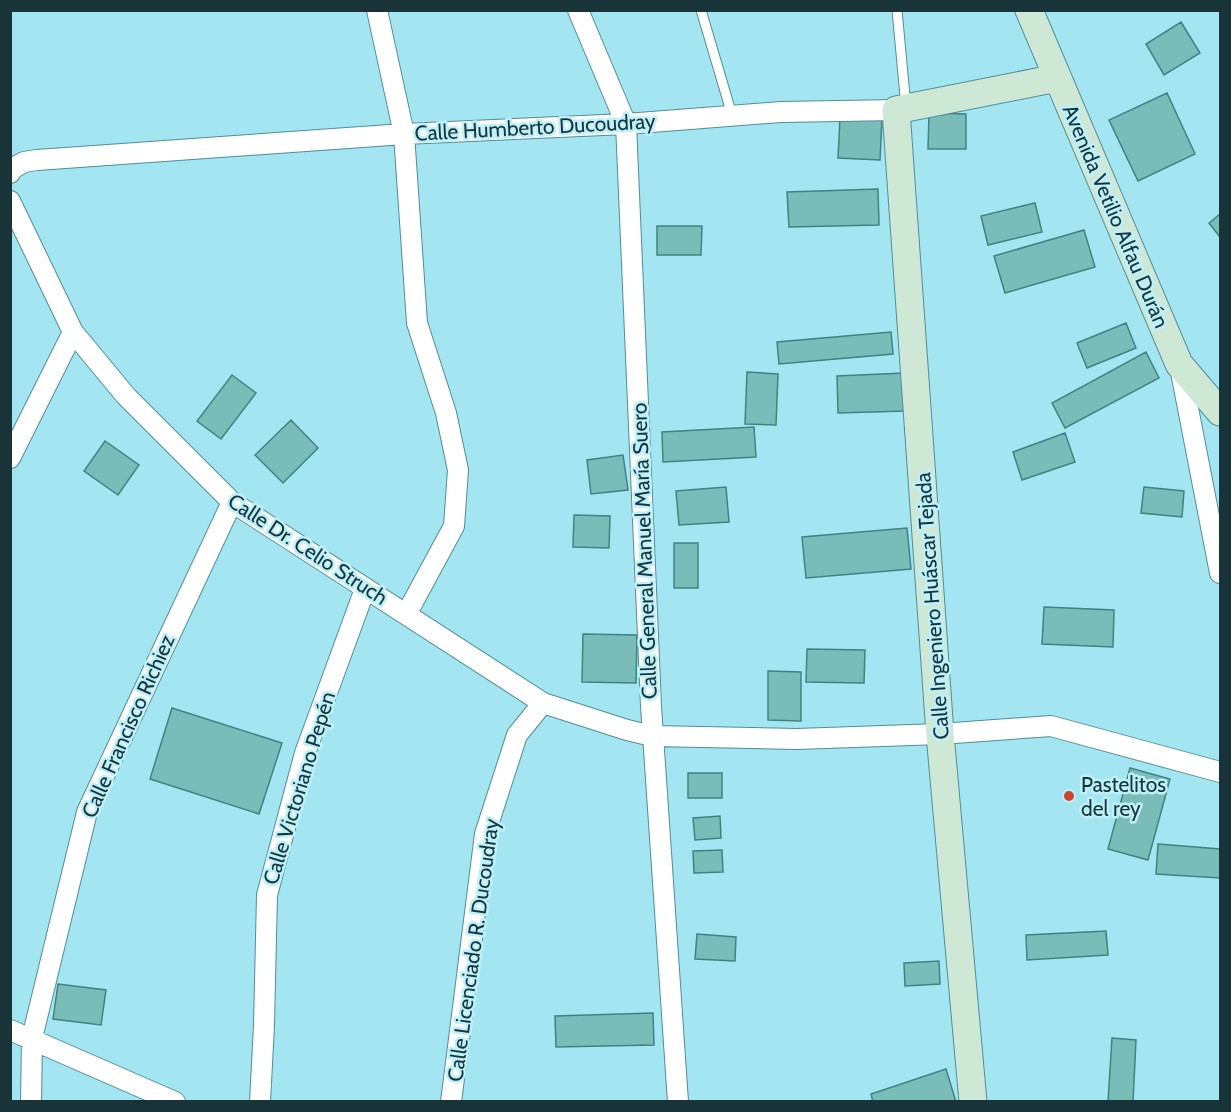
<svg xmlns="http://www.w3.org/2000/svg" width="1231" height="1112" font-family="Cabin,sans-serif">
	<rect width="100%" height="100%" fill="#a4e5f2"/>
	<path fill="#79bcb8" stroke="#418380" stroke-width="1.5" d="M1181,22L1200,53L1164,75L1146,44Z
		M1167,93L1195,154L1138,181L1109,120Z
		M929,113L966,114V149H928Z
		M840,117L882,119L880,160L838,158Z
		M878,189L879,225L789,227L787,192Z
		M1035,203L1042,232L988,245L981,216Z
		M1220,214V237L1209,223Z
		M657,226H702L701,255H657Z
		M1084,230L1095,267L1005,293L994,256Z
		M1126,323L1136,348L1087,368L1077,343Z
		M891,332L893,354L779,364L777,342Z
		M1146,352L1159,378L1065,428L1052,403Z
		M747,372L778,374L776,425L745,424Z
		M904,373L906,411L838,413L837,376Z
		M232,375L256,393L221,439L197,421Z
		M291,420L318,448L283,483L255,455Z
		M754,427L756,457L663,462L662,432Z
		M1065,433L1075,462L1022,480L1013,452Z
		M105,441L139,465L118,495L84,471Z
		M623,455L628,490L591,494L587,460Z
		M726,487L729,522L679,525L676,491Z
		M1144,487L1184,491L1182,517L1141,513Z
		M574,515L610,516L609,548L573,547Z
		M907,528L911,569L806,578L802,537Z
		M674,543H698V588H674Z
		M1044,607L1114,610L1113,647L1042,644Z
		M583,634L637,635L636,683L582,682Z
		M807,649L865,650L864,683L806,682Z
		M768,671L801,672V721L768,720Z
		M172,708L282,743L259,814L150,779Z
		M1130,768L1170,779L1148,860L1108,849Z
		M688,773H722V798H688Z
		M720,816L721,838L695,840L693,818Z
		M1158,844L1220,849V878L1156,874Z
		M722,850L723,872L694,873L693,851Z
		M1106,931L1108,955L1027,960L1026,935Z
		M697,934L736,937L735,961L695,959Z
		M939,961L940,984L905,986L904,963Z
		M58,984L106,990L101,1025L53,1019Z
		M653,1013L654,1045L556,1047L555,1016Z
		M1112,1038L1136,1040L1133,1102H1108Z
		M946,1069L956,1102H873L871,1094Z"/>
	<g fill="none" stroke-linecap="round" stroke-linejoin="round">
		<g stroke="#4f8e9a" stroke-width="11">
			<path id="lane" d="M701,10L732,115
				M897,10L906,107"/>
		</g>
		<g stroke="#4f8e9a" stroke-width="22">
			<path id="street" d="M377,10L404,134L417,323L446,413L458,470L454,526L407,613
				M578,10L626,124L651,706L678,1102
				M10,173L12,169L24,162L37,160L404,134L626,124L781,112L896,110
				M10,201L73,332L126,396L232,502L543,703L627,730L652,736L797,739L940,734L1051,726L1220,772
				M1180,367L1220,573
				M10,458L73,332
				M10,1030L175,1102
				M31,1102L32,1038L87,812L232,502
				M260,1102L264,1025L267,895L305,753L365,589
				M451,1102L485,834L517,735L543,703"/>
		</g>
		<g stroke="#4f8e9a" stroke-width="29">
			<path id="secondary" d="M1029,10L1179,364L1220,412
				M973,1102L940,734L896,110L1057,78"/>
		</g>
		<use href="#lane" stroke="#fff" stroke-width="9"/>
		<use href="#street" stroke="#fff" stroke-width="20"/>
		<use href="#secondary" stroke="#cfe8d6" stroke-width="27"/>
	</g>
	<circle fill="#d0442f" stroke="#bcf0fa" stroke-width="2" cx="1069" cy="796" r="6"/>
	<g text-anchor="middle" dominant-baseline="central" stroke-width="5" stroke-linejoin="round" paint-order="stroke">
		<g font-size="21" fill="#193439" stroke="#bcf0fa">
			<text transform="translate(535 127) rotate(-3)">Calle Humberto Ducoudray</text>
			<text transform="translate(1116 216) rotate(67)">Avenida Vetilio Alfau Durán</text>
			<text transform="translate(308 549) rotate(33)">Calle Dr. Celio Struch</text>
			<text transform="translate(644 551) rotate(-92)">Calle General Manuel María Suero</text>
			<text transform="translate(932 606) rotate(-94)">Calle Ingeniero Huáscar Tejada</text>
			<text transform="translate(128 726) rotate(-66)">Calle Francisco Richiez</text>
			<text transform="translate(299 788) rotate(-73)">Calle Victoriano Pepén</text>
			<text transform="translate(473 950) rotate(-82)">Calle Licenciado R. Ducoudray</text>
		</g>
		<g font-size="21" fill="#193439" stroke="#bcf0fa" text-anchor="start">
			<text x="1081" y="784">Pastelitos<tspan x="1081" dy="24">del rey</tspan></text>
		</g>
	</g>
	<rect width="1231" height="1112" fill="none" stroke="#193439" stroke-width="24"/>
</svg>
